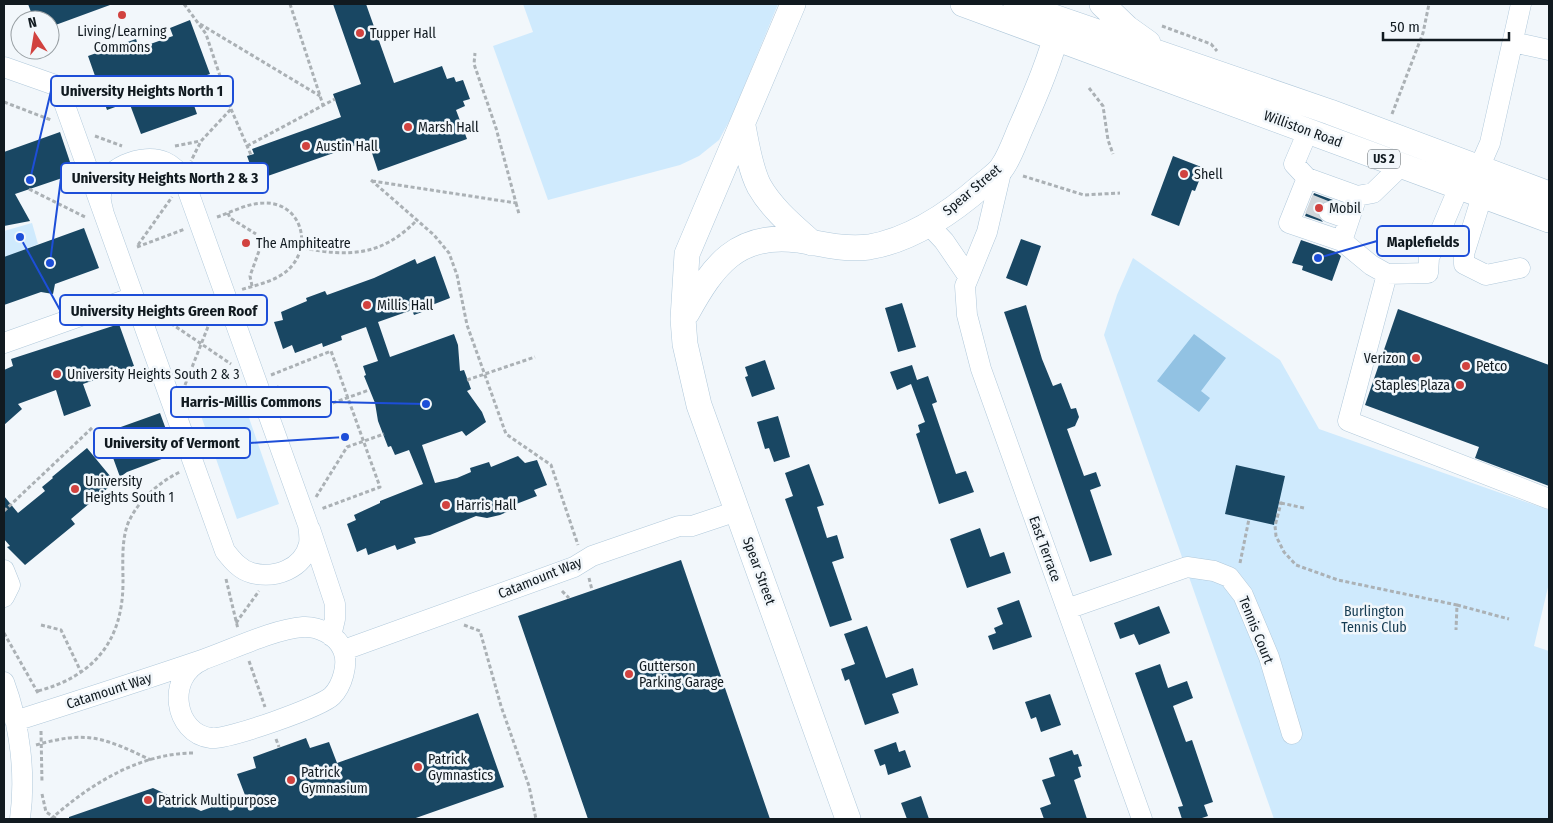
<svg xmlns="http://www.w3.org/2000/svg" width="1553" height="823" font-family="'Fira Sans Condensed',sans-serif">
	<rect width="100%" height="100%" fill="#f2f7fb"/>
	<path fill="#cfeafd" d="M523,4H778L732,116L719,140L699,156L680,165L548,200L493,46L533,32Z
		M32,223L38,244L4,258V231Z
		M1133,258L1280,360L1319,429L1549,510V583L1534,646L1549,651V819H1274L1104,335L1117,295Z
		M241,395L279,504L237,519L199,410Z"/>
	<path fill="#92c2e3" d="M1194,334L1226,358L1201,391L1210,398L1199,412L1157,381Z"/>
	<path fill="#194763" d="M28,4H110V5L50,27V20H34Z
		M333,4H366L394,83L442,66L447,79L454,77L456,82L463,80L470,99L463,101L465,106L456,110L467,139L378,171L368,141L262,178L261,173L254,175L247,156L254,154L252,149L341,117L333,94L361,84Z
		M190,20L210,74L186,82L197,114L141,134L129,102L107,110L88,56L136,39L139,48L173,36L170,28Z
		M60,132L74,174L15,194L30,221L4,226V152Z
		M1173,156L1204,168L1195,191L1192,190L1179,226L1151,215Z
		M1314,193L1333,200L1322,203L1318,208L1317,215L1323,222L1305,216Z
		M84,228L99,268L55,284L53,294L41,292L4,305V257Z
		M1021,239L1041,246L1027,286L1006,278Z
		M1301,240L1336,252L1341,256L1332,281L1302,270L1303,266L1292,263Z
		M435,256L450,298L432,305L433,308L414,315L412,310L378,322L390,357L454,334L458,345L460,371L464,370L471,389L467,391L482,412L486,422L466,436L462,431L422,445L435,483L457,478L471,472L470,468L489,462L491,467L518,456L525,463L537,460L547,485L534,490L537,496L511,506V510L500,515L487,518L476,516L430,535L414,538L416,543L397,550L395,545L368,555L366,548L357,552L347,524L356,520L354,515L380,503V501L423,484L409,450L395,455L391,446L388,447L378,421L375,403L364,376L366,375L363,366L378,361L366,327L341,336L342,340L323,347L322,343L295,353L292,345L283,349L274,322L283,320L281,312L307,301L306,298L325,291L327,295L374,278L415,259L417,264Z
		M902,303L916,347L898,352L885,308Z
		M1026,305L1042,359L1053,386L1061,383L1071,409L1076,408L1079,417L1075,426L1067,429L1084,476L1096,472L1101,486L1090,490L1112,555L1090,562L1004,312Z
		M1398,309L1549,365V486L1475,458L1479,447L1365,405Z
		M119,324L134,366L83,384L91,406L64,416L56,390L18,404L22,409L4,425V370L13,366L11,359Z
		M765,360L775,389L752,397L745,377L748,376L745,367Z
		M912,365L917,380L928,376L937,402L932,404L956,474L966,471L974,492L939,504L916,434L920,432L918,425L925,422L911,384L897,390L890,372Z
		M160,413L175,454L127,472L120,477L104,433Z
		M778,416L790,457L774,462L769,448L765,449L757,422Z
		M87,448L115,482L71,519L75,524L25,565L7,547L10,546L4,539V496L18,513L45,491L42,487L53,478L52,477Z
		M809,464L824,505L817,507L827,538L837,535L844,558L832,562L852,620L830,627L785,499L793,496L785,473Z
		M1236,465L1285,476L1274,525L1225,514Z
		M980,528L990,557L1004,552L1011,573L967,588L950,539Z
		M681,560L770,819H588L518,616Z
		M1019,600L1032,637L993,650L988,636L996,633L994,628L1003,624L997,608Z
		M1159,606L1170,633L1139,645L1134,634L1120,639L1114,623Z
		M867,626L886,678L913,668L918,685L892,694L899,713L865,725L849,679L845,681L841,669L855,664L844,634Z
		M1160,664L1168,688L1187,681L1193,698L1173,706L1186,742L1192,740L1213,802L1204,805L1208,816L1199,819H1182L1178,807L1183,806L1135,673Z
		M1050,694L1061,725L1041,732L1036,717L1031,719L1025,702Z
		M478,713L504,787L413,819H69V817L153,788L201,811L245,795L237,774L256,768L253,757L306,738L310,748L329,742L337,763Z
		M896,742L899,752L905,750L911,767L888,775L885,764L880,766L874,750Z
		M1072,750L1074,755L1078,754L1082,766L1078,767L1081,777L1074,780L1087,819H1044L1040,808L1051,804L1042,780L1055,776L1049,758Z
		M921,796L929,819H907L901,803Z"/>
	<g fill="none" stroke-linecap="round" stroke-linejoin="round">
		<path stroke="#d0d6da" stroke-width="20" stroke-dasharray="20 10" stroke-linecap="butt" d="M1309,204L1329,212"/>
		<g stroke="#b1c9db" stroke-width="21">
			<path id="minor" d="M1513,42L1549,50
				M4,67L58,86L225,551C232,560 240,570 252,573C275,579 303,569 309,544C310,538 309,531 308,525L184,180C179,172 174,166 165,162C143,152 102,168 101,195C100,200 102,206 103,210
				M1308,131L1294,164L1307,178L1289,223L1342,241L1357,196L1373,193L1402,165
				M1002,168L987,232L965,286L967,315L981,369L1142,819
				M1307,178L1357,196
				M1480,180L1482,196L1464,254V264L1486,275L1520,268
				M1329,212L1349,219
				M929,225L944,241L968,276
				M1342,241L1371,265L1387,274L1428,273L1429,258L1459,187L1479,168L1490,143L1521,4
				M1387,274L1348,421L1549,499
				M4,343L134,297
				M310,529L335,604V619L331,636
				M4,570L10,585L4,597
				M1067,609L1187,567L1214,571L1229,577L1243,595L1269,657L1292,734
				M344,650L574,567L592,556L679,526H692L737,511
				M4,682C20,725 26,774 20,819
				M15,721C78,701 140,681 202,660C231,650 274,629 303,627C318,626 337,635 343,650C349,664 342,686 332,696C321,707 227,740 211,738C174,734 165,676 203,660"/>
		</g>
		<g stroke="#b1c9db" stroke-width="26">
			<path id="major" d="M793,4L687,254L683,319L685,344L699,405L848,819
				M963,4L1549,220
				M1016,4L1330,112L1549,194
				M1102,4L1127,28L1148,43
				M743,126C747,146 750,168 759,186C772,209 793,226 812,243
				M687,313C713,266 737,232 798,240C822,244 844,250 869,247C912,240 952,212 984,184C990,179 999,173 1003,166C1011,154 1016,138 1022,125C1037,91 1051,58 1060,22"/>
		</g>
		<path stroke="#abb1b5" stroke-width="3" stroke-dasharray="4 2.5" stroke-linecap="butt" d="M184,4L206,34L231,109L201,141L191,161
			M290,4L323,105
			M200,24L320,96
			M1162,26L1211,44L1217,51
			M1089,88L1103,106L1108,140L1113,154
			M4,102L51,120
			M231,109L251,155
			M1392,114L1423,33L1429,4
			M95,136L122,146
			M175,146L200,141
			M247,146L335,99
			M1023,176L1084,195L1120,193
			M371,180L434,235L449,253L457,275L467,325L506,434L551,465L578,545
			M372,181L516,203L496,128L474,64L475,53
			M29,189L85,217
			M516,203L519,214
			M228,213L230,218L256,234
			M217,217C232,212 248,203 264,203C300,202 314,244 289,269C277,281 256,285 240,290
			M138,245L172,197
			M137,247L185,229
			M303,248C350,257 382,256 417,220
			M252,286L250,276L259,251
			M160,316L231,364
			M271,375L331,351L380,487L321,509
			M467,380L535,357
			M185,385L213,314
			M277,387L330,404L369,390
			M192,405L240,387
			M316,497L347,447L384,434
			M1279,503H1281L1275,526L1276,536L1284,552L1296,565L1338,580L1457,605L1456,630
			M1281,503L1304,508
			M4,511L93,427
			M1240,563L1249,519
			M589,578L592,590
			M226,579L238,629
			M562,591L569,598
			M1457,605L1509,619
			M236,623L259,591
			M41,625L61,630L81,672
			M464,625L480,631L501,706L529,786L536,819
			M4,633L38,693
			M249,661L265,707
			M38,691C94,676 123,641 123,582C123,563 121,539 129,521C139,500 159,482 180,472
			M41,731L42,783
			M276,739L279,747
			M36,745C88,730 104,738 151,760
			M42,794L46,812L57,819
			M51,819C90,784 140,753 194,753"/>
		<use href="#minor" stroke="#fff" stroke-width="20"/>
		<use href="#major" stroke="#fff" stroke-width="25"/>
	</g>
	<g fill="#d1423f" stroke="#f2f7fb" stroke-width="2">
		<circle cx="122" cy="15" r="5"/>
		<circle cx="360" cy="33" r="5"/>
		<circle cx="408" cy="127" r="5"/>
		<circle cx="306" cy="146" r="5"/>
		<circle cx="1184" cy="174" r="5"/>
		<circle cx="1319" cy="208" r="5"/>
		<circle cx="246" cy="243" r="5"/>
		<circle cx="367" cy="305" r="5"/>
		<circle cx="1416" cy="358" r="5"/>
		<circle cx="1466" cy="366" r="5"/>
		<circle cx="57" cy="374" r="5"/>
		<circle cx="1460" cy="385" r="5"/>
		<circle cx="75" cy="489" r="5"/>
		<circle cx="446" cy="505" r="5"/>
		<circle cx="629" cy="674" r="5"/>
		<circle cx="418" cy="767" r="5"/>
		<circle cx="291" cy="780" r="5"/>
		<circle cx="148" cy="800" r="5"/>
	</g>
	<g text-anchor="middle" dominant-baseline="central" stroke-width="5" stroke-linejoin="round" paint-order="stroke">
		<rect fill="#f2f7fb" stroke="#545c62" stroke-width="1" x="1368" y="149.5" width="32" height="19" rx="4"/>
		<g font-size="12" font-weight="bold" fill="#111a20">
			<text x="1384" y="159">US 2</text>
		</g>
		<g font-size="14" fill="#111a20" stroke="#f2f7fb" text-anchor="start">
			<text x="122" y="31" text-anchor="middle">Living/Learning<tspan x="122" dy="16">Commons</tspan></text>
			<text x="370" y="33">Tupper Hall</text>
			<text x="418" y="127">Marsh Hall</text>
			<text x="316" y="146">Austin Hall</text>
			<text x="1194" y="174">Shell</text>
			<text x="1329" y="208">Mobil</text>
			<text x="256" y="243">The Amphiteatre</text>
			<text x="377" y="305">Millis Hall</text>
			<text x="1406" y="358" text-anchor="end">Verizon</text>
			<text x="1476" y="366">Petco</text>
			<text x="67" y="374">University Heights South 2 &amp; 3</text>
			<text x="1450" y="385" text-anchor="end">Staples Plaza</text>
			<text x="85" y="481">University<tspan x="85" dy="16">Heights South 1</tspan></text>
			<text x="456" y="505">Harris Hall</text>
			<text x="639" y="666">Gutterson<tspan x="639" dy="16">Parking Garage</tspan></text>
			<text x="428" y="759">Patrick<tspan x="428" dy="16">Gymnastics</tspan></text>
			<text x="301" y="772">Patrick<tspan x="301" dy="16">Gymnasium</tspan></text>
			<text x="158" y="800">Patrick Multipurpose</text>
		</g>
		<g font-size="14" fill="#111a20" stroke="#f2f7fb">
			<text transform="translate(1303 129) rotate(20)">Williston Road</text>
			<text transform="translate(972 190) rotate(-40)">Spear Street</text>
			<text transform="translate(1045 549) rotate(70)">East Terrace</text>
			<text transform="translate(759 571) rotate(70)">Spear Street</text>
			<text transform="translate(540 578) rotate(-22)">Catamount Way</text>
			<text transform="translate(1256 630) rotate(68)">Tennis Court</text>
			<text transform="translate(109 691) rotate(-18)">Catamount Way</text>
		</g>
		<g font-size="14" fill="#163c53" stroke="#f2f7fb">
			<text x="1374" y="611">Burlington<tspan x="1374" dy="16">Tennis Club</tspan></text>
		</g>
	</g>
	<path fill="none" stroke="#1d4ed8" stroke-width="2" d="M30 180L51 91M50 263L61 178M1318 258L1377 241M20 237L60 310M426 404L331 402M345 437L250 443"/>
	<g fill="#1d4ed8" stroke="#f2f7fb" stroke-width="2">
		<circle cx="30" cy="180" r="5"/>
		<circle cx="50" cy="263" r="5"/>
		<circle cx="1318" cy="258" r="5"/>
		<circle cx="20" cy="237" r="5"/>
		<circle cx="426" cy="404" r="5"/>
		<circle cx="345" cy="437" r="5"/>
	</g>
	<g fill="#f2f7fb" stroke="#1d4ed8" stroke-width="2">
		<rect x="51" y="76" width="182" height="30" rx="5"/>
		<rect x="61" y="163" width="207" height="30" rx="5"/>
		<rect x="1377" y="226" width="92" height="30" rx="5"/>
		<rect x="60" y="295" width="207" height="30" rx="5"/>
		<rect x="171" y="387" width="160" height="30" rx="5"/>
		<rect x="94" y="428" width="156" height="30" rx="5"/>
	</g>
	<g font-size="15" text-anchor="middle" font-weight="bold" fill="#111a20">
		<text x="142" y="96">University Heights North 1</text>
		<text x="165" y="183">University Heights North 2 &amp; 3</text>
		<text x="1423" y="247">Maplefields</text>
		<text x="164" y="316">University Heights Green Roof</text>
		<text x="251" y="407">Harris-Millis Commons</text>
		<text x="172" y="448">University of Vermont</text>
	</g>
	<rect width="1553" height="823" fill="none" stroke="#111a20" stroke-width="10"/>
	<g transform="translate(35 35) rotate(348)"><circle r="24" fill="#f2f7fb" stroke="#989fa3"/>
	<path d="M0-4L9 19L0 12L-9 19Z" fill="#d1423f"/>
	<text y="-8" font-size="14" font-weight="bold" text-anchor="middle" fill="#111a20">N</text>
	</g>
	<path d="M1383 32v8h126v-8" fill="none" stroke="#111a20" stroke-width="2.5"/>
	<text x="1390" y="32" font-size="15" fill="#111a20" stroke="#f2f7fb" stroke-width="4" paint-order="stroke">50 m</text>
</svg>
